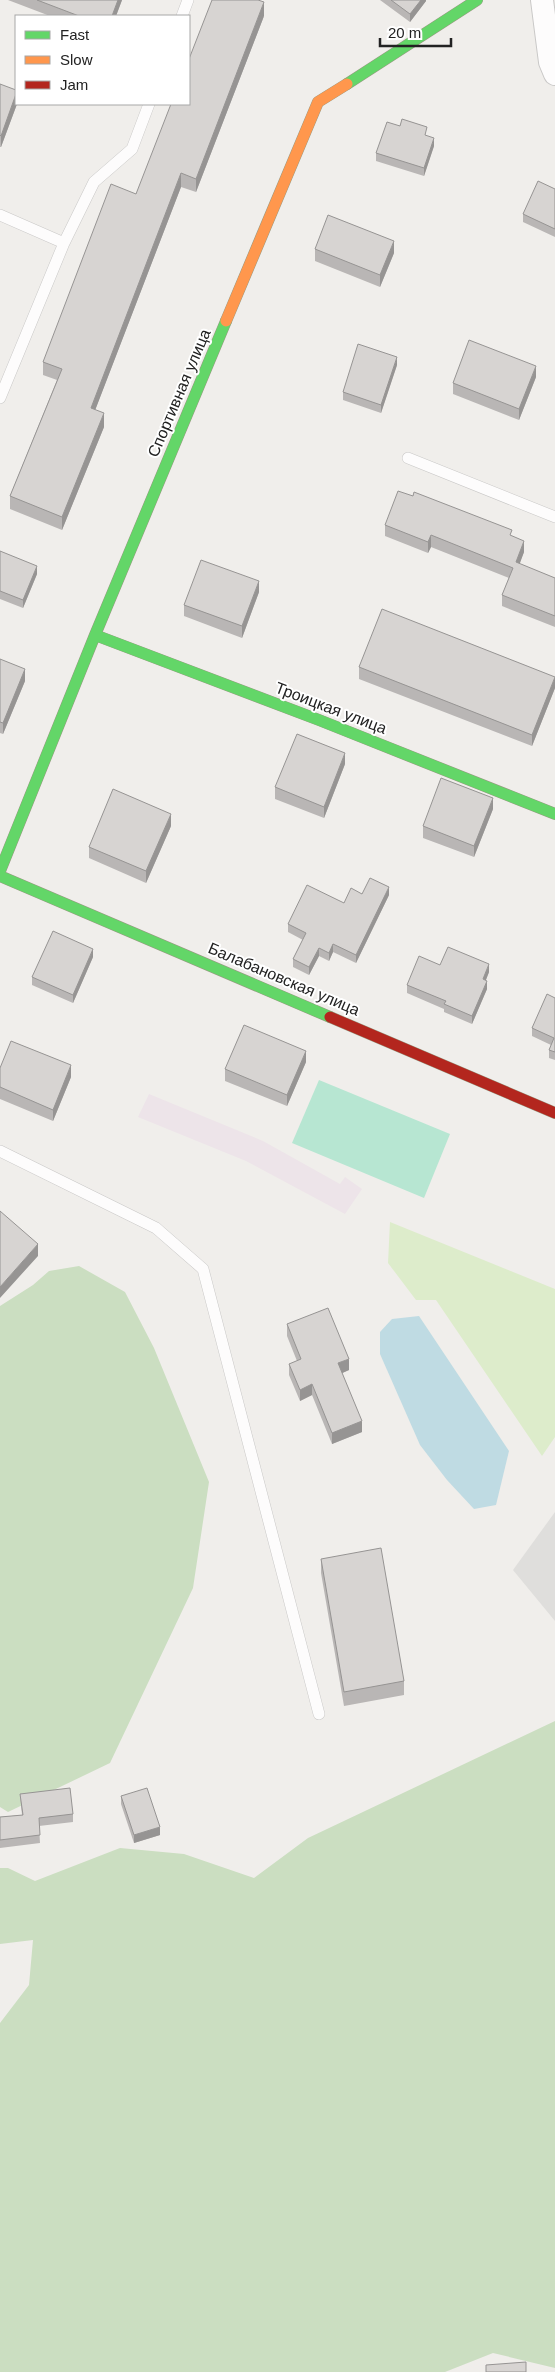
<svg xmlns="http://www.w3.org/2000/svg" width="555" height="2372" font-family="Helvetica,sans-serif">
	<rect width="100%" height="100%" fill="#f0eeeb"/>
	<path fill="#dfdedc" d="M555,1512V1621L513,1570Z"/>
	<path fill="#ede4e9" d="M149,1094L263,1141L340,1184L345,1177L362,1189L345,1214L246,1161L138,1117Z"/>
	<path fill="#ddeccb" d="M390,1222L555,1289V1437L542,1456L436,1300H416L388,1263Z"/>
	<path fill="#cbdec1" d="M79,1266L125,1292L154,1348L209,1482L193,1588L110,1763L8,1812L0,1807V1306L33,1285L49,1271Z
		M555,1721V2368L493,2353L445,2372H0V2023L29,1985L33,1940L0,1944V1868H8L35,1881L120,1848L184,1854L254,1878L308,1838Z"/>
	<path fill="#b7e6d2" d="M319,1080L450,1134L424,1198L292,1143Z"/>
	<path fill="#bfdbe3" d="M419,1316L509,1451L496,1505L474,1509L447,1480L420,1445L380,1354V1332L392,1319Z"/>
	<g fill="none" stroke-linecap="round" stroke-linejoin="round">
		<g stroke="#c9c8c7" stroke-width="12">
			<path id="lane" d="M182,16L188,0
				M0,215L64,243L0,398
				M64,243L94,182L132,149L149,104
				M408,458L555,517
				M0,1151L156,1228L203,1269L319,1714"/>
		</g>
		<g stroke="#c9c8c7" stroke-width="24">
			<path id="street" d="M542,0L550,62L555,74"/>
		</g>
		<g stroke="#999a82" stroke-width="12">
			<path id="fast" d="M347,84L477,0
				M95,635L319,720L555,814
				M0,871L95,635L226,321
				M0,876L330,1017"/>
		</g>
		<g stroke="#999a82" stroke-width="12">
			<path id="slow" d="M226,321L318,102L347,84"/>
		</g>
		<g stroke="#999a82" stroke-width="12">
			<path id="jam" d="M330,1017L555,1113"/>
		</g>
		<use href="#lane" stroke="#fdfcfc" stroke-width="11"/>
		<use href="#street" stroke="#fdfcfc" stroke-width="22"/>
		<use href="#fast" stroke="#63d668" stroke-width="11"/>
		<use href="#slow" stroke="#ff974d" stroke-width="11"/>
		<use href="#jam" stroke="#b3261e" stroke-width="11"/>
	</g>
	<path fill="#b9b6b5" d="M8,0H122L116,16H50Z
		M380,0H426V1L410,22Z
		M264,16L196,192L181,187L95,410L104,427L62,530L10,509V496L57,380L43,375V362L136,194Z
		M0,84L17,104L1,147H0Z
		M427,136L434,146L424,176L376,161V153Z
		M555,189V237L523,222V214Z
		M315,249L394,253L380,287L315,261Z
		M397,365L381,413L343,400V392Z
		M536,377L519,420L453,394V383Z
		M385,525L512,536L524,552L519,564L555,578V627L502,606V595L509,578L431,547L428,553L385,536Z
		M0,551L37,574L23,608L0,599Z
		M259,592L242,638L184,616V605Z
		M0,659L25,681L3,734L0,733Z
		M359,667L555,688L532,746L359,679Z
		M345,764L324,818L275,799V787Z
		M493,809L474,857L423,838V826Z
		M171,826L146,883L89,858V847Z
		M362,894L389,895L356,963L333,952L329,961L319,956L309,975L293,967V959L303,940L288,932V924L344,903Z
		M93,957L73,1003L32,985V977Z
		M440,965L489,972L486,980L487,989L472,1024L444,1012V1009L407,993V985Z
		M555,998V1060L549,1058V1050L551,1045L532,1036V1028Z
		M306,1062L287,1106L225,1081V1069Z
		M0,1068L71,1077L53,1121L0,1099Z
		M287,1324L349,1370L342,1373L362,1432L332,1444L312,1395L300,1401L289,1375V1364L297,1361L287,1336Z
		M321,1559L404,1681V1695L344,1706L321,1573Z
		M20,1794L73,1814V1822L39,1826L40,1843L0,1848V1817L22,1815Z
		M121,1796L160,1835L134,1843L121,1804Z"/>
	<path fill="#969493" d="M118,0H122L116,16H112Z
		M421,0H426V1L410,22V14Z
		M264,2V16L196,192V179Z
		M16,94V104H17L1,147V136Z
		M434,138V146L424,176V168Z
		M181,173V187L91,421V408Z
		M394,241V253L380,287V275Z
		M397,357V365L381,413V405Z
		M536,366V377L519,420V409Z
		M104,413V427L62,530V517Z
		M431,535V547L428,553V542Z
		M524,541V552L516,574V562Z
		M37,566V574L23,608V600Z
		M259,581V592L242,638V626Z
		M25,669V681L3,734V723Z
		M555,677V688L532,746V735Z
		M345,753V764L324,818V807Z
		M493,798V809L474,857V846Z
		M171,814V826L146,883V871Z
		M389,887V895L356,963V955Z
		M333,944V952L329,961V953Z
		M319,948V956L309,975V967Z
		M93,949V957L73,1003V995Z
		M489,964V972L483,987V979Z
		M487,981V989L472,1024V1016Z
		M306,1051V1062L287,1106V1095Z
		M71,1065V1077L53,1121V1110Z
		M38,1244V1256L0,1298V1287Z
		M349,1359V1370L338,1375V1363Z
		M312,1384V1395L300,1401V1390Z
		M362,1421V1432L332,1444V1433Z
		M160,1827V1835L134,1843V1835Z"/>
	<path fill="#d7d4d2" stroke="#969493" d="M37,0H118L112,16H79Z
		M212,0H258L264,2L196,179L181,173L91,408L104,413L62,517L10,496L62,369L43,362L111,184L136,194L171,104H189V59Z
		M391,0H421L410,14Z
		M0,84L16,90V94L1,136L0,135Z
		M402,119L427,127L425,135L434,138L424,168L376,153L387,122L400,126Z
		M538,181L555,189V229L523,214Z
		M328,215L394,241L380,275L315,249Z
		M469,340L536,366L519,409L453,383Z
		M358,344L397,357L381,405L343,392Z
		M398,491L413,496L414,492L512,530L510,535L524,541L516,562L555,578V616L502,595L513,568L431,535L428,542L385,525Z
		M0,551L37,566L23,600L0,591Z
		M201,560L259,581L242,626L184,605Z
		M382,609L555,677L532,735L359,667Z
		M0,659L25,669L3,723L0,722Z
		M297,734L345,753L324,807L275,787Z
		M441,778L493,798L474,846L423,826Z
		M113,789L171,814L146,871L89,847Z
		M370,878L389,887L356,955L333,944L329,953L319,948L309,967L293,959L306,933L288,924L307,885L344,903L351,888L362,894Z
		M53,931L93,949L73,995L32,977Z
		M448,947L489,964L483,979L487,981L472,1016L444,1004L446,1001L407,985L419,956L440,965Z
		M547,994L555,998V1052L549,1050L554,1038L532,1028Z
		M244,1025L306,1051L287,1095L225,1069Z
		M11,1041L71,1065L53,1110L0,1087V1068Z
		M0,1211L38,1244L0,1287Z
		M328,1308L349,1359L338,1363L362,1421L332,1433L312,1384L300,1390L289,1364L301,1359L287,1324Z
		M381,1548L404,1681L344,1692L321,1559Z
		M70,1788L73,1814L39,1818L40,1835L0,1840V1817L23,1815L20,1794Z
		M147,1788L160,1827L134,1835L121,1796Z
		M526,2362V2372H486V2365Z"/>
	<g text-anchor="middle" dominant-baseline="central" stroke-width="4" stroke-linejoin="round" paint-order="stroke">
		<g font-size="16" fill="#222" stroke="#fff">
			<text transform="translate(179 393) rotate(-67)">Спортивная улица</text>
			<text transform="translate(331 708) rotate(21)">Троицкая улица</text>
			<text transform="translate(284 979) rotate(23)">Балабановская улица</text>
		</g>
	</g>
	<rect x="15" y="15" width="175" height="90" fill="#ffffff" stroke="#a7a7a7"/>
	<rect x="25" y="31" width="25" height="8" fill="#63d668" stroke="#a7a7a7"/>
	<text x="60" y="40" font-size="15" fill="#222222">Fast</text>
	<rect x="25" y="56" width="25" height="8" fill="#ff974d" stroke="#a7a7a7"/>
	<text x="60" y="65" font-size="15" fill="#222222">Slow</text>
	<rect x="25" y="81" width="25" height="8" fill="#b3261e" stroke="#a7a7a7"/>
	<text x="60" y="90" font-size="15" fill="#222222">Jam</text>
	<path d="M380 38v8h71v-8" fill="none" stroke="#222222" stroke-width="2.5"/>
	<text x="388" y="38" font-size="15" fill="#222222" stroke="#ffffff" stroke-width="4" paint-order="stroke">20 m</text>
</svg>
